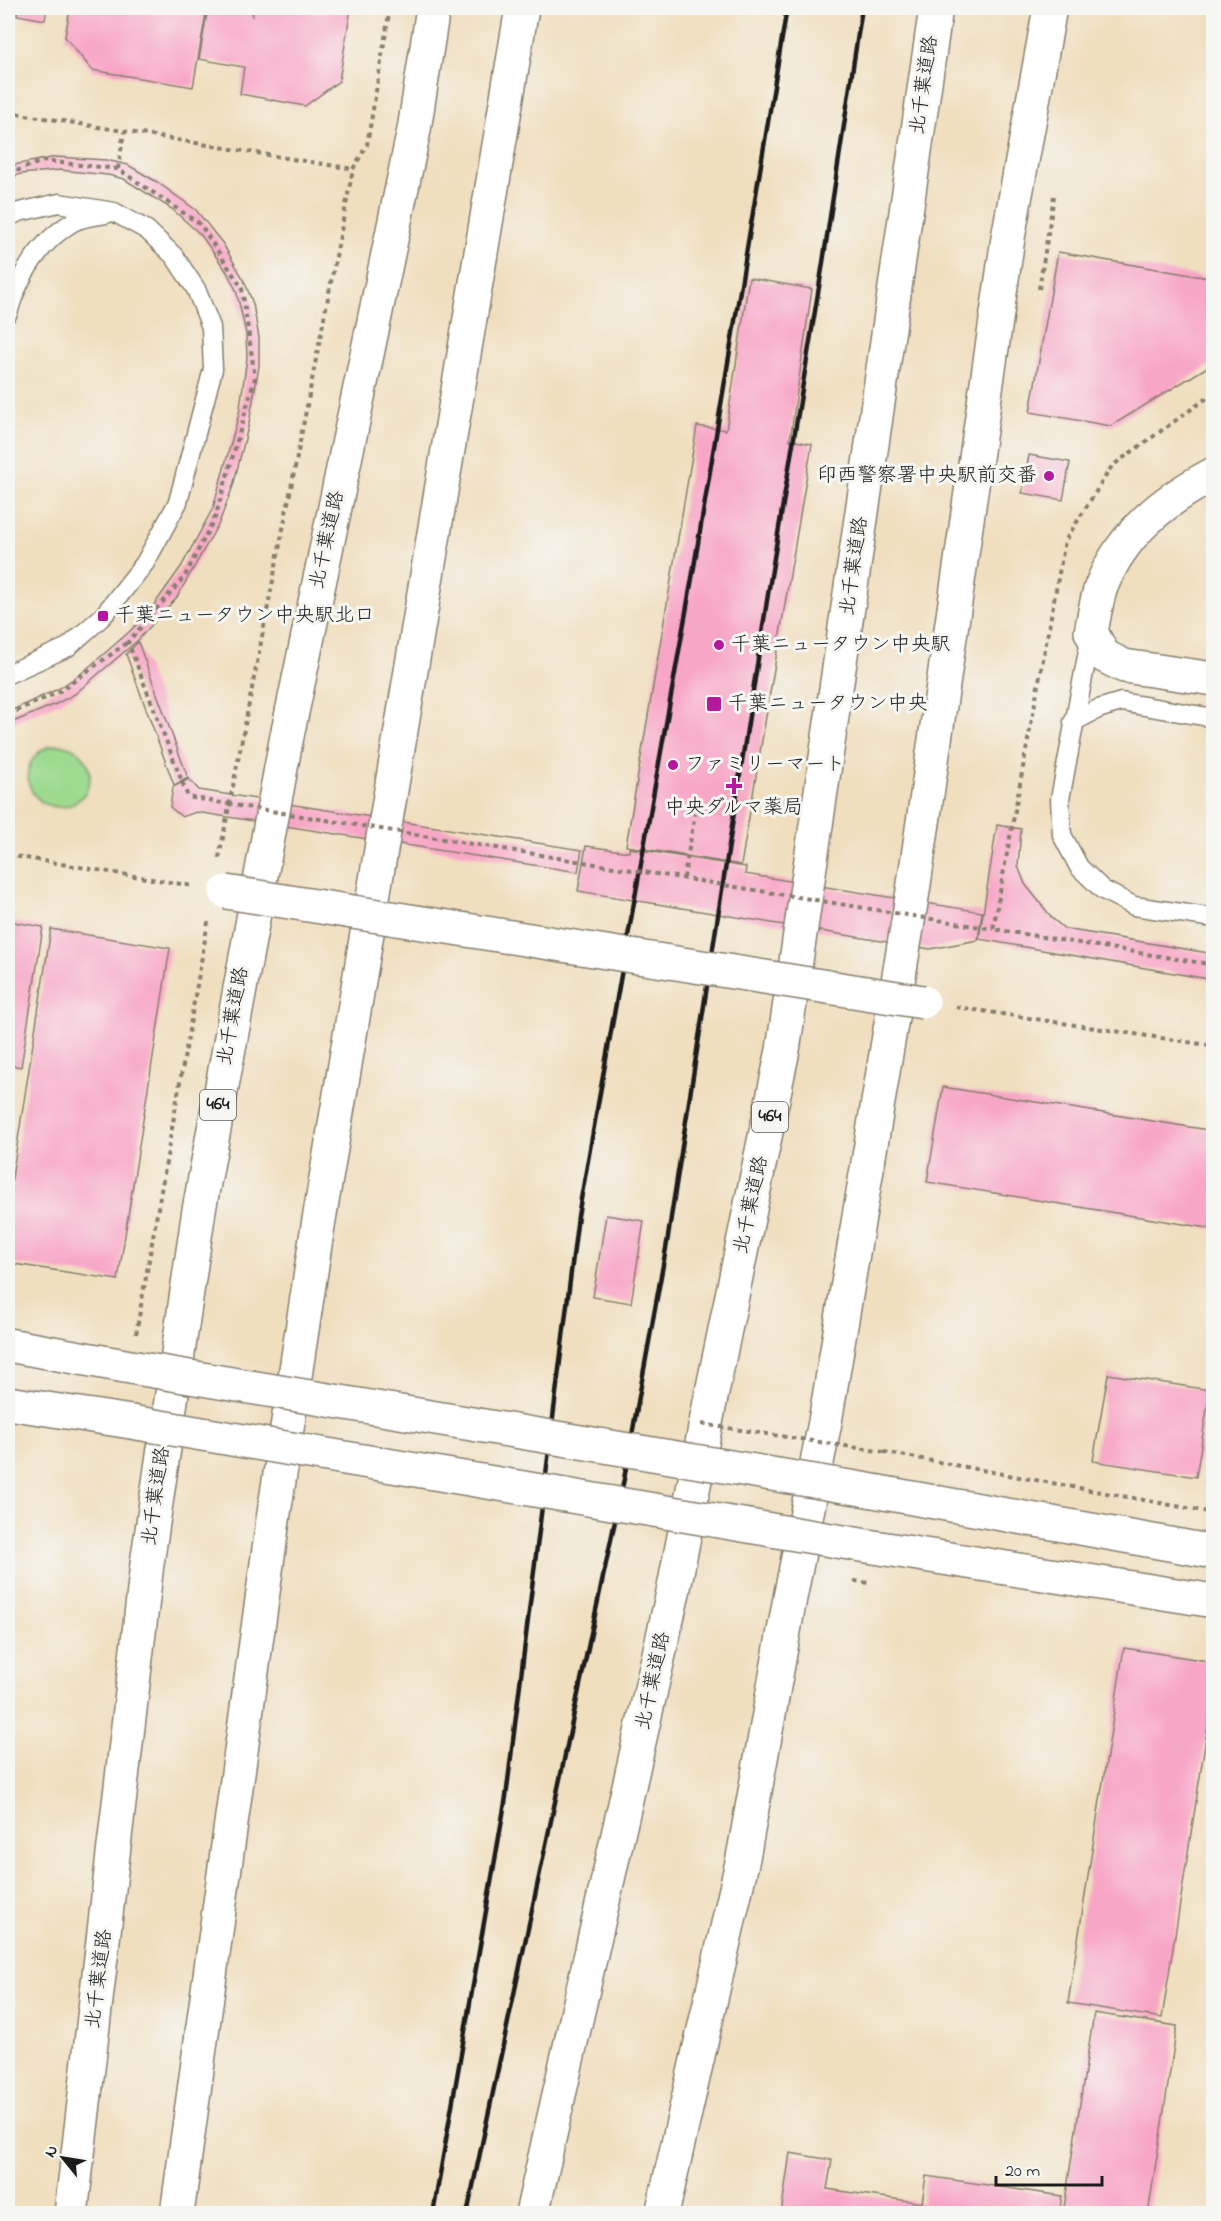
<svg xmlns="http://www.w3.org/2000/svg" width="1221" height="2221" font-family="'Indie Flower','Klee One',sans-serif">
	<rect width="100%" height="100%" fill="#f6f6f2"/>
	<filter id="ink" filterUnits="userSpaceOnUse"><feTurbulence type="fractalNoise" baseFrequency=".0167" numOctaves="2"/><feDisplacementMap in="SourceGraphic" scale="12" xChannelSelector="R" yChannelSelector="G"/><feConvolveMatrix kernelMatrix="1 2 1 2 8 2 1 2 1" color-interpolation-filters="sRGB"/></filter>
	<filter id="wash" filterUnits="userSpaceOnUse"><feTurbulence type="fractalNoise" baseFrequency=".008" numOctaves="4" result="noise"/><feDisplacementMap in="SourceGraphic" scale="24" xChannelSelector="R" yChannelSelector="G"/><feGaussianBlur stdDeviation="1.35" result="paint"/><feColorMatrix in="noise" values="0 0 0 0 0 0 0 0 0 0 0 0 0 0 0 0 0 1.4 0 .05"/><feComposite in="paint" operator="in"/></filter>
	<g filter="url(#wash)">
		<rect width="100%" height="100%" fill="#f0dfbf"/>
		<path fill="#9dda8f" stroke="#5c7b56" stroke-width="1.5" d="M28 776a31 31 0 1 1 62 0a31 31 0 1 1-62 0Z"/>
		<g id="blocks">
			<path fill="#f8a6c6" d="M18,8H47L45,20L17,15Z
				M70,8H207L193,87L92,70L65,37Z
				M208,8H253L252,17L254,8H351L339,81L305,106L240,94L244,67L199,59Z
				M56,157L106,160L128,165L157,182L196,210L223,244L244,280L253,304L259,338V366L249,423L233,486L219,523L177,597L138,640L75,694L56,704L8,724V712L60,688L83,672L128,633L149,612L181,567L213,508L239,414L247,358L246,334L241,311L236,290L227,272L201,235L172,209L124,179L108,175L60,170L21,174L8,178V166Z
				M1058,252L1214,279V363L1111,426L1030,412Z
				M749,278L812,289L790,440L812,444L741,865L626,846L697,426L726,430Z
				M1029,455L1070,462L1063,500L1022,493Z
				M138,642L188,778L174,785L126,654Z
				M189,779L199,790L582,850L578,872L196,812L182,817L170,807L173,787Z
				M997,825L1021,829L1018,866L1025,884L1053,919L1065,929L1214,954V980L979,939Z
				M586,846L629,852V848L746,867L745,874L982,912L978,940L930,949L578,891Z
				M8,921L43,927L21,1067L8,1065Z
				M51,929L170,948L118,1280L8,1263V1203Z
				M943,1087L1214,1131V1229L927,1182Z
				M606,1215L644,1221L631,1303L593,1297Z
				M1108,1374L1210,1390L1196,1477L1093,1461Z
				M1212,1438H1214V1484L1205,1482Z
				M1124,1648L1214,1662V1687L1162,2018L1068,2003Z
				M1094,2013L1177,2026L1148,2214H1063Z
				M790,2153L832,2160L827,2189L922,2203L926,2176L1062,2196L1059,2214H781Z"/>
		</g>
	</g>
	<g filter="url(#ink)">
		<use href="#blocks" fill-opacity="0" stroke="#867e6e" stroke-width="1.5"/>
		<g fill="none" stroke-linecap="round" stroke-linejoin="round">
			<g stroke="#867e6e" stroke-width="21">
				<path id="lane" d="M8,217L19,212L59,203L114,212L147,230L174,256L196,289L211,327L213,369L178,502L145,563L103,616L68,647L8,674
					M8,313C18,277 40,241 73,222C82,217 96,216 106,214
					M1091,635L1060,799L1062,835L1079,867L1103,890L1134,906L1214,918
					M1073,722L1098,709L1121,702L1214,718"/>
			</g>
			<g stroke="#867e6e" stroke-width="36">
				<path id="secondary" d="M1214,474C1164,500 1122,533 1101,587C1096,601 1094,618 1091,632L1104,656L1124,666L1214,679
					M8,1345L136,1368
					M8,1403L131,1422
					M862,1489L1214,1552
					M855,1544L1214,1601"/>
			</g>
			<g stroke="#867e6e" stroke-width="36">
				<path id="highway" d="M71,2214L147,1564L199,1210L286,741L414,130L433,8
					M177,2214L273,1520L317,1232L522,8
					M532,2214L674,1588L710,1402L783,1050L936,8
					M662,2214L743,1858L790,1598L825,1422L913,891L1008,238L1050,8"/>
			</g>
			<path stroke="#867e6e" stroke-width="4" stroke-dasharray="4.5 4.5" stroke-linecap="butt" d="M8,112L353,169
				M118,169L124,132
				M8,174L43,161L118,169L200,224L242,288L255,378L216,515L185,576L128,642L188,797L228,804
				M1039,289L1054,196
				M1214,393L1112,466L1065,541L993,929L1214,965
				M8,715L59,692L128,642
				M8,855L193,886
				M219,858L353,169L367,145L390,8
				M684,878L695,813
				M956,1007L1214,1046
				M136,1334L208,922
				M884,1452L1214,1513"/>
			<use href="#lane" stroke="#fff" stroke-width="18"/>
			<use href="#secondary" stroke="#fff" stroke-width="33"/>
			<use href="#highway" stroke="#fff" stroke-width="33"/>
			<path stroke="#1c1c1c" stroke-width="4.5" d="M433,2214L506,1797L578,1216L694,567L787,8
				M467,2214L624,1479L667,1243L769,588L822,269L862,8"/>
			<g stroke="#867e6e" stroke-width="36" stroke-linecap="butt">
				<path id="street-bridge" d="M226,892L923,1002"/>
			</g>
			<g stroke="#867e6e" stroke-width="36" stroke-linecap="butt">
				<path id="secondary-bridge" d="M136,1368L862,1489
					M131,1422L855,1544"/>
			</g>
			<path stroke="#867e6e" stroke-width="4" stroke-dasharray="4.5 4.5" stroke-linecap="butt" d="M228,804L993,929
				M702,1424L884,1452
				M854,1581L870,1583"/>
			<use href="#street-bridge" stroke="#fff" stroke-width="33"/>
			<use href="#secondary-bridge" stroke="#fff" stroke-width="33"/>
		</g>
	</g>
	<g fill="#b5179e" stroke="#f6f6f2" stroke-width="2">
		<circle cx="1049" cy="476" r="6"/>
		<rect x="97" y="610" width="12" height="12" rx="3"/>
		<circle cx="719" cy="645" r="6"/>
		<rect x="706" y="696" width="16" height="16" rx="3"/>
		<circle cx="673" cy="765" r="6"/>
		<path d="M731 777h6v6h6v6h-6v6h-6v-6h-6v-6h6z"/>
	</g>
	<g text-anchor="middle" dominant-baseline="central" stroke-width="6" stroke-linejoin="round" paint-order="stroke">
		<g fill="#f6f6f2" stroke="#5d5d5c" stroke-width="1.5">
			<rect x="200" y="1090" width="36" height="30" rx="4.5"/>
			<rect x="752" y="1102" width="36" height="30" rx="4.5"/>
		</g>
		<g font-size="18" font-weight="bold" fill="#1c1c1c">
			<text x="218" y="1105">464</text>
			<text x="770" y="1117">464</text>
		</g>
		<g font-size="20" fill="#1c1c1c" stroke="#f6f6f2">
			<text transform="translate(925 85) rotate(-82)">北千葉道路</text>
			<text transform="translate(328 540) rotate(-78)">北千葉道路</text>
			<text transform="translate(855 566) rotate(-82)">北千葉道路</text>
			<text transform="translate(234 1016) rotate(-80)">北千葉道路</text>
			<text transform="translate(752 1205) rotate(-78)">北千葉道路</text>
			<text transform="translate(157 1496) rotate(-82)">北千葉道路</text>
			<text transform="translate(654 1681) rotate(-78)">北千葉道路</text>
			<text transform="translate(100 1979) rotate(-83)">北千葉道路</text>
		</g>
		<g font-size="20" fill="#1c1c1c" stroke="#f6f6f2" text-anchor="start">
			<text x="1037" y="476" text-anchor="end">印西警察署中央駅前交番</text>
			<text x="115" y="616">千葉ニュータウン中央駅北口</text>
			<text x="731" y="645">千葉ニュータウン中央駅</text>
			<text x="728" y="704">千葉ニュータウン中央</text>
			<text x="685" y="765">ファミリーマート</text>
			<text x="734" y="808" text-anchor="middle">中央ダルマ薬局</text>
		</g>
	</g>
	<rect width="1221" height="2221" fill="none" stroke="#f6f6f2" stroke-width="30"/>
	<g transform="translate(63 2158) rotate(300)" stroke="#f6f6f2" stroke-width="4.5" paint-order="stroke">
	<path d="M0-4.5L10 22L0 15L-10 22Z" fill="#1c1c1c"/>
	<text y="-9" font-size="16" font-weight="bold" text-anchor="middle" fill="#1c1c1c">N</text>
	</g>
	<path d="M996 2176v9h106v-9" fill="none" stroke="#1c1c1c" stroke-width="3"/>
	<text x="1005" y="2176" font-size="18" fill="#1c1c1c" stroke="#f6f6f2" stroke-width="4.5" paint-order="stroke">20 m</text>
</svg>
